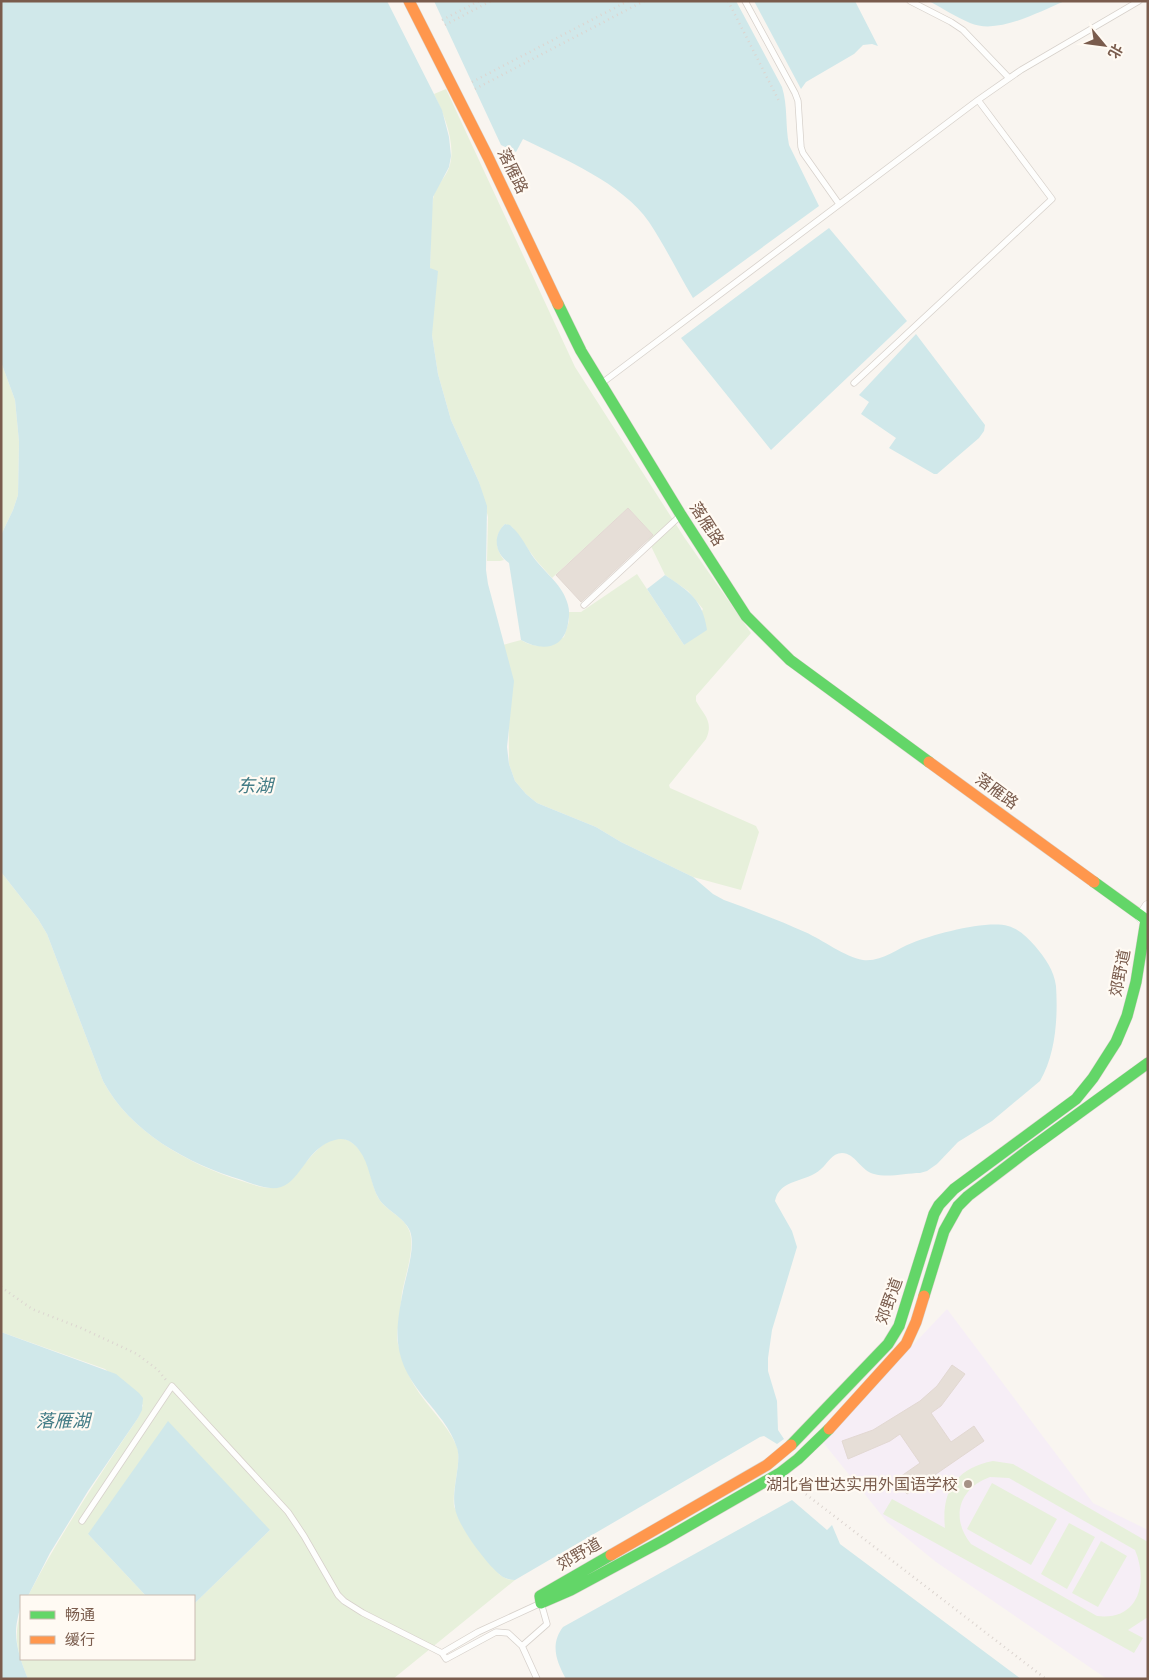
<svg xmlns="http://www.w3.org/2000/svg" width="1149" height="1680" font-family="'Public Sans','Noto Sans SC',sans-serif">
	<rect width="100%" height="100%" fill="#f9f5f0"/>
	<path fill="#f6eef6" d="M947,1309L1093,1503L1148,1530V1679H1107L936,1562L887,1522L822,1441Z"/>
	<path fill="#e7f0db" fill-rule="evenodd" d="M446,89L575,367L684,537L751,633L696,696V701C704,715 714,722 706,739L669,785L670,788L756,826L759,832L741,890L693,877L621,842L596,827L537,803L526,794L515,781L509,764L508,662L503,645L521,640C539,650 547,646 564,637L569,621V612H581L637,574L684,645L703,609L688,591L665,575L648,540L653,535L628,508L552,578L536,560L512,527L505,524C494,535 495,549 504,560L500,561H487L488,517L479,482L451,420L438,374L432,335L431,269L430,268C431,245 430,221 433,199C435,187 445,178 449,168C457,145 444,114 434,94Z
		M1,362L15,400L19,442L18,495L13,510L1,535Z
		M1,872L38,919L47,934L103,1081C130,1132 188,1164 242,1181C251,1184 262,1188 272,1188C302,1187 323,1112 358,1148C371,1161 370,1184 379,1199C387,1211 404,1217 409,1230C416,1247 405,1276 402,1293C401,1302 400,1311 399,1320C398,1328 396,1337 398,1344C402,1357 407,1374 414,1385C427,1407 447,1423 457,1447C462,1459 452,1489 454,1506C456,1515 493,1564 500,1575L507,1579L515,1580L393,1679H28C17,1652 13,1638 21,1610V1659H194V1604L270,1530L88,1534L146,1596H28C60,1534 99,1476 138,1418L143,1405L105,1369L1,1332Z
		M993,1461L1013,1464L1148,1542V1617L1128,1630L1143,1638L1134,1653L883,1514L892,1499L945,1528C941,1492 956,1468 993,1461ZM990,1477L1009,1478L1135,1550C1149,1583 1138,1621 1097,1616L971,1544C950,1518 959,1488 990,1477Z
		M992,1483L1057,1519L1031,1565L967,1529Z
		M1069,1523L1095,1537L1067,1589L1041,1574Z
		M1101,1541L1127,1556L1098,1607L1072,1593Z"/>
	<path fill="#d0e8ea" d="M1,1H387L434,94L442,110L449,137L451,156L449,167L433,197L430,268L438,271L432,335L438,374L451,420L479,482L487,506L486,570L488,584L514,681L507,747L509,764L515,781L526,794L537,803L596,827L621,842L693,877L713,894L724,900C751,910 779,920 805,932C823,940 845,957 863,960C882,962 896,949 912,943C934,934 987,920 1008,926C1019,929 1028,938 1035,946C1045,958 1054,970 1056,986C1058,1016 1056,1054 1040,1081L992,1121L958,1142L937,1164L927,1171L920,1173C906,1173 888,1178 874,1174C861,1171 855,1153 842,1153C832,1153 827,1164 821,1169C806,1183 780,1178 775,1201L792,1231L797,1247L772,1330L768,1358V1371L777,1401L778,1430L784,1439L777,1444L764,1436L760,1437L515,1580C511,1580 507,1579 503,1577C489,1568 457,1525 455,1508C451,1490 462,1462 457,1448C444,1408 403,1390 398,1343C396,1327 400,1307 403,1291C406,1275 416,1247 410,1231C404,1217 387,1211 379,1199C370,1184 370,1164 359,1150C353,1142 345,1137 335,1140C307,1147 301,1181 281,1187C269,1191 253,1184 242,1180C188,1164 130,1132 103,1081L47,934L38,919L1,872V535L13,510L18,495L19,442L15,400L1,362Z
		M434,1H736L782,87C788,106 785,126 789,145L819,206L693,298C678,273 665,246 649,222C622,183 564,159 523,139L516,152L501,145Z
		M754,1H855L878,46L872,44L863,45L854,54L806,82L801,89Z
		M929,1H1065C1038,12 998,35 970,23C956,17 942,8 929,1Z
		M829,228L907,321L771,450L681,338Z
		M916,334L985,425L984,431L979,438L937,474H934L889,448L896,438L861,414L869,402L859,395Z
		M505,524C509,525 509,524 512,527C521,535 527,548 534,558C546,574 563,585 568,605C570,612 569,620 567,628C561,651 539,650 521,640L509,563C495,554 492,536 505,524Z
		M665,575C689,591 703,600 707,630L684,645L647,589Z
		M1,1332L116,1374L139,1393L143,1398L142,1410L138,1418L88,1491L50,1553L28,1596H21C21,1610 16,1620 16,1632C16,1648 22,1664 28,1679H1Z
		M168,1421L270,1530L194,1604V1596H146L88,1534Z
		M792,1500L827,1530L832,1525L840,1544L1021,1679H566C556,1661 550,1644 563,1627Z"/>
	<path fill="#e6ded7" stroke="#e2d8d2" d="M628,508L653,535L581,602L556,575Z
		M952,1365L965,1374L941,1406L931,1413L951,1442L974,1426L984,1441L907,1494L897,1479L920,1463L900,1434L890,1441L848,1459L842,1441L873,1430L920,1401L937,1386Z"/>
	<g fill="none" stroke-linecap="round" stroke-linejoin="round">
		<g stroke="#d7d1cb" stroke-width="7">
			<path id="lane" d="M745,1L795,93L798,101L801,147L803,153L839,204
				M910,1L951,22L963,30L1009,78
				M602,383L978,100L1021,70L1139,1
				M854,383L1052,199L978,100
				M584,605L680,516
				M82,1521L172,1386L288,1512L304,1536L338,1595L344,1601L363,1613L442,1653L478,1632L541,1603L547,1624L522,1646L537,1679
				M442,1653L446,1659L496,1632L508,1633L522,1646"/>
		</g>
		<g stroke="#d7d1cb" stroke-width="12">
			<path id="street" d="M1141,917L1148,906"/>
		</g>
		<g stroke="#d9d2cb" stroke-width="12">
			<path id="fast" d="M558,304L581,351L681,515L746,616L790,660L929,762
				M1094,882L1148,921
				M924,1296L944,1231L958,1206L968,1196L1027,1151L1148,1063
				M791,1445L888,1344L899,1326L934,1214L939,1205L954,1189L1076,1099L1093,1078L1116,1042L1127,1016L1136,982L1146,920
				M611,1555L540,1596L541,1603L571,1590L662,1541L780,1473L798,1459L829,1429"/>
		</g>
		<g stroke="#d9d2cb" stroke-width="12">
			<path id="slow" d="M409,1L488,157L558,304
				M929,762L1094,882
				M829,1429L906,1344L916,1322L924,1296
				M611,1555L767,1465L791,1445"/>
		</g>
		<path stroke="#dcd5d0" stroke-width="2.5" stroke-dasharray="1 4" stroke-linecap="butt" d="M728,1L780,103
			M442,20L479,1
			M445,25L491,1
			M472,82L628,1
			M475,89L644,1
			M1,1287L32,1309L81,1328L137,1354L158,1370L166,1380
			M790,1482L1046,1679"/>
		<use href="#lane" stroke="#fefefd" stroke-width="5.5"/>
		<use href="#street" stroke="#fefefd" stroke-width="11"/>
		<use href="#fast" stroke="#63d668" stroke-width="11"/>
		<use href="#slow" stroke="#ff974d" stroke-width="11"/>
	</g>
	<circle fill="#a69286" stroke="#fffaf3" stroke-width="2" cx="968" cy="1484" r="5"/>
	<g text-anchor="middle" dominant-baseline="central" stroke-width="4.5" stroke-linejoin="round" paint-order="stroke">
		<g font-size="16" fill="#7a5c4d" stroke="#fffaf3">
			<text transform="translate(513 171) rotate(64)">落雁路</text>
			<text transform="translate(707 524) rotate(57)">落雁路</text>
			<text transform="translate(997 791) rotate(36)">落雁路</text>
			<text transform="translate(1120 973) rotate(-79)">郊野道</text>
			<text transform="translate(889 1301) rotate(-70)">郊野道</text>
			<text transform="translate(579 1554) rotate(-30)">郊野道</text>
		</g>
		<g font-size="16" fill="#7a5c4d" stroke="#fffaf3" text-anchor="end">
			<text x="958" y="1484">湖北省世达实用外国语学校</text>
		</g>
		<g font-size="18" font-style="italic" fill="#437c86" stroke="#fffaf3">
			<text x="255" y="785">东湖</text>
			<text x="63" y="1420">落雁湖</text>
		</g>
	</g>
	<rect width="1149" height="1680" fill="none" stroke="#7a5c4d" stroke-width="5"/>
	<rect x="20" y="1595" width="175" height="65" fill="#fffaf3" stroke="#cabbb1"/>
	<rect x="30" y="1611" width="25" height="8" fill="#63d668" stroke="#cabbb1"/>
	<text x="65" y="1620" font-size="15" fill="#7a5c4d">畅通</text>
	<rect x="30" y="1636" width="25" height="8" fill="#ff974d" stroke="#cabbb1"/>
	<text x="65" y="1645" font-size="15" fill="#7a5c4d">缓行</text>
	<g transform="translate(1104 45) rotate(119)" stroke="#fffaf3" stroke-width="4" paint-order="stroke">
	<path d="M0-4L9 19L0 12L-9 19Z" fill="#7a5c4d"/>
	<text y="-8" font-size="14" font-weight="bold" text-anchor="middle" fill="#7a5c4d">北</text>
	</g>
</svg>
